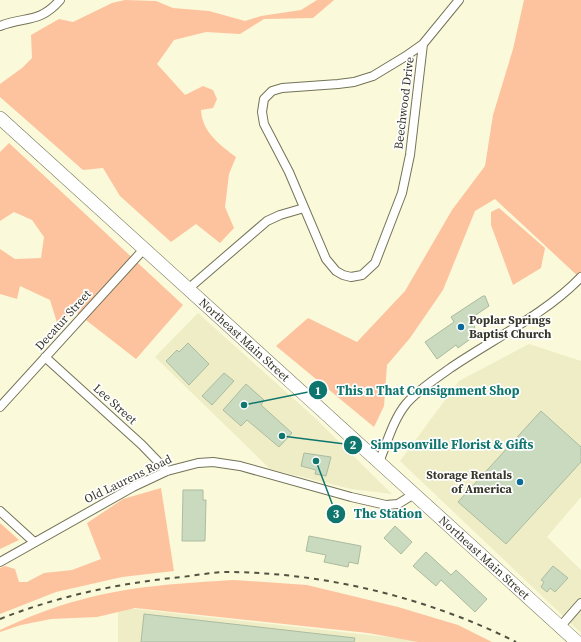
<svg xmlns="http://www.w3.org/2000/svg" width="581" height="642" font-family="'Source Serif 4',serif">
	<rect width="100%" height="100%" fill="#faf9da"/>
	<path fill="#eeedc6" d="M198,313L315,418L392,494L351,489L270,469L155,357Z
		M529,344L581,361V497L547,537L581,570V633L400,461L459,381Z
		M118,607L432,642H118Z"/>
	<path fill="#fdc39e" d="M125,0L156,1L173,8L209,11L245,21L261,16L301,10L317,0H334L313,18L264,19L240,34L206,32L174,40L157,64L185,95L203,86L213,90L217,99L213,108L201,110C202,132 220,145 236,157L229,174L225,207L234,228L220,243L196,224L171,242L120,196L103,168L83,170L0,97V84L22,68L32,58L31,35L59,19L73,22L112,3Z
		M524,0H581V279L495,199L475,211L443,290L410,338L387,365L384,406L374,427L276,346L308,318L357,342L405,291L452,210L485,166L493,115L513,49Z
		M9,143L183,305L136,359L73,310L58,326L50,300L20,286L17,299L0,294V249L15,259L41,258L44,237L32,220L14,212L0,221V152Z
		M499,208L545,248L541,268L513,285L491,225V212Z
		M161,488L174,571L122,577L56,592L0,614V568L5,566L15,569L19,582H27L44,573L72,570L101,559L87,523L123,499Z
		M0,523L19,540L0,549Z
		M234,580L307,585L398,607L458,625L492,642H418L368,633L135,608L97,617L51,619L21,625L0,632V630C26,618 52,607 80,600C129,586 183,583 234,580Z"/>
	<path fill="#cadabf" stroke="#abbba0" d="M483,296H485L489,306L470,319L475,327L474,328L477,334L458,348L456,345L437,359L425,342L454,322L451,317Z
		M188,343L209,364L189,385L166,361L177,350L179,352Z
		M224,373L234,381L212,405L202,396Z
		M246,384L264,400L261,405L292,433L279,447L247,420L241,426L223,410Z
		M541,411L581,447V462L506,544L458,502Z
		M304,453L331,457L326,476L315,474L316,470L301,466Z
		M183,490H203V500H206L205,541H182Z
		M395,526L412,542L401,554L384,538Z
		M309,536L361,546L358,564L349,562L348,567L324,562L326,555L306,551Z
		M426,552L451,575L456,570L487,599L475,612L441,580L436,586L413,566Z
		M553,566L568,578L555,592L550,588L547,592L541,587L544,582L541,580Z
		M144,614L355,638L354,642H141Z"/>
	<g fill="none" stroke-linecap="round" stroke-linejoin="round">
		<g stroke="#747357" stroke-width="10">
			<path id="minor" d="M0,26C25,16 39,24 60,0
				M423,44L410,155L402,193L375,263L362,275L351,277L343,275L336,271L326,259L289,172L264,124L262,112L264,99L272,91L282,88L338,84L354,82L373,76L406,56L423,44L459,0
				M188,289L267,221L280,215L304,208
				M45,357L142,445L167,471
				M0,407L144,249
				M379,462C387,443 393,420 406,404C418,390 434,380 449,369C491,340 546,314 581,277
				M0,511L34,542
				M0,562L133,487L167,471L198,463L213,462L240,466L351,497L386,505L398,504L414,494
				M560,627L581,603"/>
		</g>
		<g stroke="#747357" stroke-width="14">
			<g id="primary">
				<path id="s1" d="M0,118L577,642"/>
			</g>
		</g>
		<use href="#minor" stroke="#fff" stroke-width="8"/>
		<use href="#primary" stroke="#fff" stroke-width="13"/>
		<path stroke="#525243" stroke-width="2" stroke-dasharray="5 5" stroke-linecap="butt" d="M0,619C58,596 120,583 182,577C196,575 210,573 224,572C323,572 429,598 516,642"/>
	</g>
	<g fill="#0a6b99" stroke="#fff" stroke-width="1.5">
		<circle cx="461" cy="327" r="4"/>
		<circle cx="520" cy="482" r="4"/>
	</g>
	<g text-anchor="middle" dominant-baseline="central" stroke-width="3.5" stroke-linejoin="round" paint-order="stroke">
		<g font-size="12" fill="#37372b" stroke="#fff">
			<text transform="translate(404 103) rotate(-83)">Beechwood Drive</text>
			<text transform="translate(63 320) rotate(-48)">Decatur Street</text>
			<text stroke="none"><textPath href="#s1" startOffset="330">Northeast Main Street</textPath></text>
			<text transform="translate(115 404) rotate(42)">Lee Street</text>
			<text transform="translate(128 479) rotate(-26)">Old Laurens Road</text>
			<text stroke="none"><textPath href="#s1" startOffset="654">Northeast Main Street</textPath></text>
		</g>
		<g font-size="12" font-weight="bold" fill="#37372b" stroke="#fff" text-anchor="start">
			<text x="469" y="320">Poplar Springs<tspan x="469" dy="14">Baptist Church</tspan></text>
			<text x="512" y="475" text-anchor="end">Storage Rentals<tspan x="512" dy="14">of America</tspan></text>
		</g>
	</g>
	<path fill="none" stroke="#0f766e" stroke-width="1.5" d="M244 405L318 390M282 436L353 445M316 461L336 514"/>
	<g fill="#0f766e" stroke="#fff" stroke-width="1.5">
		<circle cx="244" cy="405" r="4"/>
		<circle cx="282" cy="436" r="4"/>
		<circle cx="316" cy="461" r="4"/>
		<circle cx="318" cy="390" r="10"/>
		<circle cx="353" cy="445" r="10"/>
		<circle cx="336" cy="514" r="10"/>
	</g>
	<g font-size="12" text-anchor="middle" font-weight="bold" fill="#fff">
		<text x="318" y="395">1</text>
		<text x="353" y="449">2</text>
		<text x="336" y="518">3</text>
	</g>
	<g font-size="13" text-anchor="middle" font-weight="bold" fill="#0f766e" stroke="#fff" stroke-width="3.5" stroke-linejoin="round" paint-order="stroke">
		<text x="428" y="395">This n That Consignment Shop</text>
		<text x="452" y="449">Simpsonville Florist &amp; Gifts</text>
		<text x="388" y="518">The Station</text>
	</g>
</svg>
